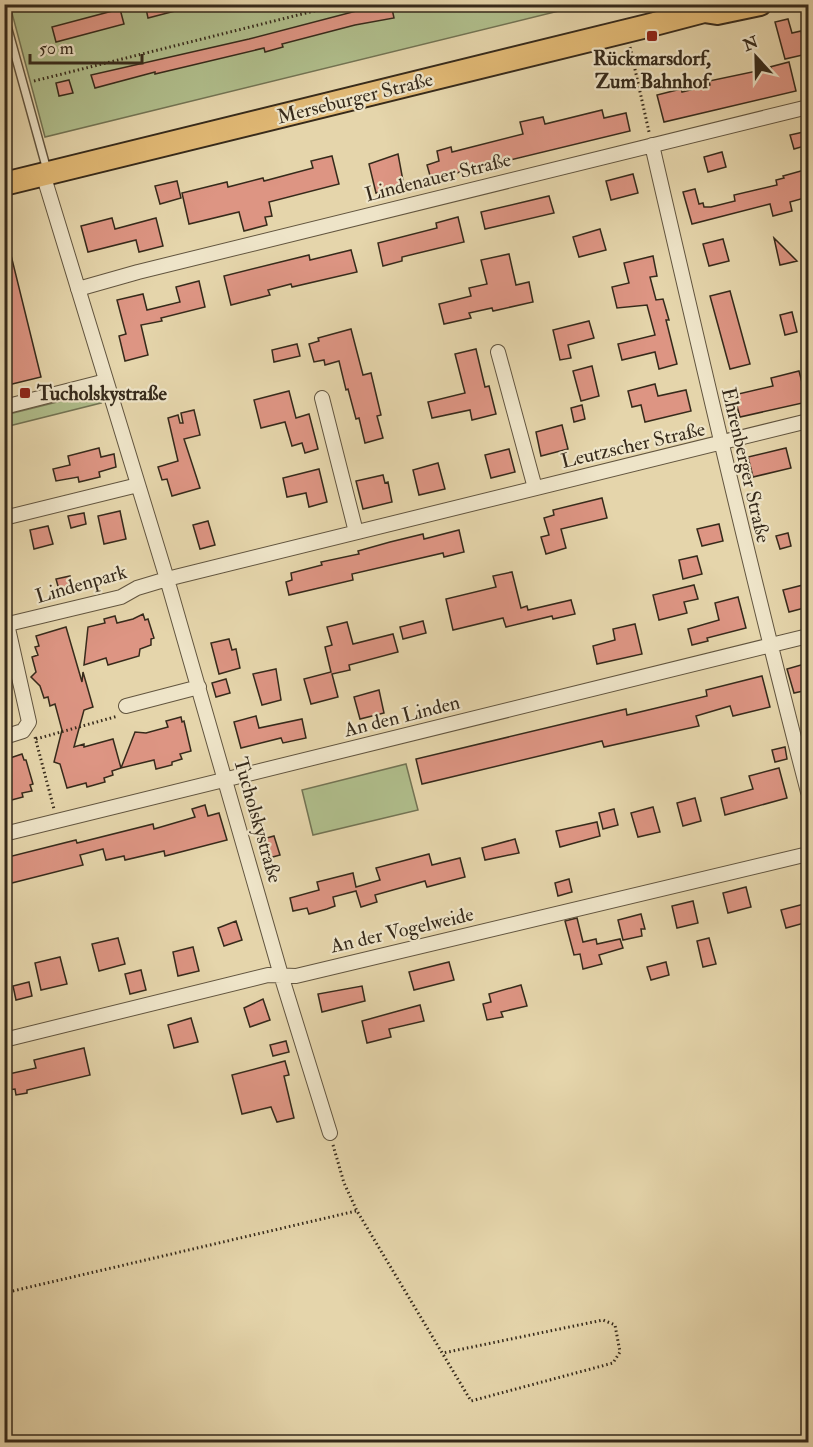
<svg xmlns="http://www.w3.org/2000/svg" width="813" height="1447" font-family="'IM FELL Double Pica',serif">
	<rect width="100%" height="100%" fill="#e5d5ab"/>
	<filter id="stains"><feTurbulence type="fractalNoise" baseFrequency=".00333" numOctaves="4"/><feColorMatrix values="0 0 0 0 .2 0 0 0 0 .09 0 0 0 0 .02 0 0 0 .5 -.17"/></filter>
	<radialGradient id="worn" r=".72"><stop offset=".6" stop-color="#630" stop-opacity="0"/><stop offset="1" stop-color="#630" stop-opacity=".3"/></radialGradient>
	<path fill="#b0be8c" stroke="#737454" stroke-width="1.5" d="M5,4L583,5L45,137L12,13L5,14Z
		M85,395L97,398L101,403L5,427V415Z
		M406,764L418,810L313,835L302,790Z"/>
	<path fill="#dd9583" stroke="#362a1b" stroke-width="1.5" d="M145,4H183V9L148,18Z
		M383,4H391L394,18L355,25L282,44L283,47L265,52L264,48L155,74V72L95,88L91,75L249,39Z
		M120,9L124,24L56,42L52,27Z
		M788,19L792,33L801,31L807,54L785,59L775,22Z
		M789,62L796,91L664,122L657,95L681,89L682,92L710,85L709,81L771,68L770,67Z
		M69,80L73,93L59,96L56,83Z
		M602,110L604,118L626,113L630,131L431,179L427,165L439,161L437,151L451,147L452,152L523,134L520,122L543,117L545,124Z
		M808,131V145L794,149L790,135Z
		M722,152L726,167L708,172L704,157Z
		M398,154L404,186L376,193L369,164Z
		M332,156L339,184L269,202L272,216L265,217L267,225L244,231L239,212L189,224L182,193L227,182L228,187L263,178L264,181L313,168L311,161Z
		M808,169V197L790,202L792,211L773,216L770,204L692,224L683,192L695,189L699,204L703,203L704,207H711L735,201L734,195L777,185L776,180L784,178L783,176Z
		M633,174L638,193L611,200L606,181Z
		M177,181L181,198L160,204L155,186Z
		M549,196L554,213L485,229L481,212Z
		M458,217L464,242L402,257V261L383,266L378,243L437,228L436,223Z
		M112,218L115,229L156,218L163,246L139,252L136,240L88,252L81,226Z
		M600,229L606,250L579,257L573,237Z
		M774,238L797,261L780,265Z
		M723,239L729,261L709,266L703,244Z
		M4,247H9L41,377L4,386Z
		M351,250L357,272L292,287L291,284L268,290L270,295L231,305L224,276L309,255L310,260Z
		M509,254L516,285L529,282L533,302L493,311L492,308L469,313L471,318L444,324L439,304L471,296L469,288L487,284L481,260Z
		M653,256L657,276L650,277L656,300L663,299L669,320H666L677,364L659,369L655,352L622,360L618,344L655,335L647,305L617,308L612,287L629,283L624,263Z
		M199,281L205,307L161,318L162,321L141,325L148,355L125,361L119,336L126,334L117,300L143,294L147,310L180,302L176,287Z
		M730,291L750,364L730,369L710,296Z
		M792,312L797,332L785,335L780,315Z
		M589,321L594,338L568,345L571,358L560,360L553,330Z
		M351,329L363,375L371,373L381,415L377,416L383,438L365,443L359,418L356,419L348,389L346,390L339,361L325,365L324,360L314,362L309,344L319,341L318,338Z
		M297,344L300,356L274,362L272,350Z
		M476,349L485,387L489,386L496,414L472,420L470,410L432,418L428,402L465,393L455,354Z
		M592,366L599,396L581,401L573,371Z
		M799,371L807,402L740,417L734,395L773,386L771,378Z
		M655,384L658,396L686,390L691,411L645,422L641,405L632,407L628,391Z
		M289,391L296,418L309,414L318,449L305,453L302,443L292,446L285,422L261,428L254,400Z
		M582,405L585,419L574,422L571,408Z
		M194,410L200,435L184,439L200,488L172,496L167,479L162,480L158,467L178,461L168,418L178,415L180,423H183L181,413Z
		M562,425L568,449L541,456L536,432Z
		M99,448L101,457L114,454L116,467L99,472L100,477L79,482L78,477L56,481L53,469L70,465L68,456Z
		M786,448L791,468L753,477L748,457Z
		M509,449L515,472L491,478L485,455Z
		M438,463L445,489L419,495L413,470Z
		M319,469L327,502L309,507L306,493L287,497L283,478Z
		M383,475L385,483L388,482L392,502L363,509L356,481Z
		M602,498L607,518L561,529L566,548L546,554L541,537L549,535L544,518L554,515L553,510Z
		M120,511L126,539L104,544L98,516Z
		M84,513L86,524L71,528L68,516Z
		M208,521L215,545L200,549L193,525Z
		M719,524L723,541L702,546L697,529Z
		M48,526L53,544L34,549L30,530Z
		M459,530L464,552L444,557L443,553L352,574L353,580L289,595L286,582L292,580L291,573L322,565L321,562L359,554L358,551L390,542L423,534L424,539Z
		M788,533L791,546L780,549L776,536Z
		M697,556L702,574L683,579L679,560Z
		M512,572L521,608L527,606L528,610L571,600L575,614L553,619L552,616L506,627L503,618L453,630L446,599L496,587L493,576Z
		M70,576L73,590L60,593L56,579Z
		M694,585L698,599L684,602L687,613L659,620L653,595Z
		M803,585L808,607L789,612L783,590Z
		M738,597L746,628L707,638L708,641L692,645L688,629L719,620L715,603Z
		M143,614L145,620L148,619L154,638L151,639V645L140,649L139,656L108,665L106,658L84,665L88,627L105,623L104,619L115,616L117,623L133,619Z
		M423,621L426,633L403,639L400,627Z
		M347,622L353,644L393,634L398,652L349,665L350,670L332,674L338,697L311,704L304,679L331,672L325,647L332,645L327,627Z
		M635,624L642,654L597,664L593,646L615,640L613,629Z
		M66,627L82,682L83,672L93,707L84,710L74,747L84,744V747L113,739L121,768L112,771L113,775L104,778L105,782L87,787L86,783L67,788L60,764L54,762L62,730L55,704L50,706L48,697L44,698L40,686L31,677L36,672L32,657L38,655L35,647L39,646L36,636Z
		M229,639L232,650L236,649L240,668L219,674L211,643Z
		M808,663V690L794,693L787,669Z
		M276,669L281,700L262,705L253,674Z
		M762,676L770,707L733,716L730,706L696,716L699,726L604,747L602,741L422,784L416,759L626,709L627,715L707,696L706,690Z
		M226,679L230,693L216,697L212,683Z
		M379,690L384,713L360,719L354,697Z
		M256,716L259,728L302,719L306,738L283,743L281,738L241,748L234,722Z
		M181,717L182,722L184,721L191,751L180,754L182,759L172,762V765L156,769L154,760L121,768L135,732L146,733L168,727L166,721Z
		M785,747L787,759L775,762L772,750Z
		M22,754L24,760H26L33,784L30,785L32,791L22,793L23,797L4,802V766L8,765L7,759Z
		M779,768L787,798L725,815L721,798L753,789L749,776Z
		M695,798L701,821L683,826L677,803Z
		M205,805L208,816L219,813L227,840L165,856L164,851L125,860L124,856L106,860L103,849L80,855L83,865L4,885V858L76,840L77,843L153,824L154,829L195,817L192,809Z
		M653,807L660,832L638,837L631,813Z
		M614,809L618,825L603,829L599,813Z
		M597,822L600,836L560,847L556,831Z
		M274,836L280,855L269,858L263,839Z
		M515,839L519,853L485,860L482,848Z
		M429,854L432,865L460,858L465,877L427,887L425,881L375,895L377,902L361,907L356,891L333,897L335,906L327,909L309,914L307,908L293,911L290,898L319,890L317,882L353,873L356,887L380,880L376,868Z
		M569,879L572,892L558,896L555,883Z
		M746,887L751,907L728,913L723,893Z
		M693,901L698,923L677,928L672,906Z
		M808,903V922L786,928L781,910Z
		M641,914L645,929H641L642,936L623,940L618,920Z
		M577,918L583,942L596,939L597,944L620,939L623,948L599,955L602,964L583,969L580,954L574,955L565,921Z
		M236,921L242,940L224,946L218,928Z
		M118,938L125,964L99,971L92,944Z
		M709,938L716,964L703,967L697,941Z
		M193,947L199,971L178,976L173,952Z
		M60,957L67,984L41,990L35,963Z
		M449,962L454,980L414,990L409,972Z
		M666,962L669,975L651,980L647,967Z
		M141,970L146,990L130,994L125,974Z
		M29,982L32,996L16,1000L13,986Z
		M521,985L527,1006L501,1012L503,1017L487,1020L483,1004L491,1002L489,994Z
		M362,986L365,1001L322,1012L318,994Z
		M263,999L270,1020L250,1027L244,1008Z
		M420,1005L424,1021L389,1029L391,1037L367,1043L362,1021Z
		M191,1018L198,1042L174,1048L168,1025Z
		M286,1041L289,1052L273,1056L270,1045Z
		M84,1048L90,1075L27,1090V1093L16,1095L15,1089L8,1090L4,1075L36,1068L34,1060Z
		M285,1061L289,1075L284,1076L294,1118L277,1122L271,1107L242,1114L232,1075Z"/>
	<g fill="none" stroke-linecap="round" stroke-linejoin="round">
		<g stroke="#62553f" stroke-width="10">
			<path id="lane" d="M4,15L47,170"/>
		</g>
		<g stroke="#62553f" stroke-width="16">
			<path id="street" d="M652,145C702,361 752,577 808,792
				M43,174L167,579L281,975L330,1133
				M78,289L138,272L808,107
				M498,352L535,488
				M322,398L356,532
				M4,407L106,381
				M4,518L138,485
				M4,625L121,597L137,588L167,579L808,421
				M126,706L199,687
				M4,737L23,731L29,722L7,624
				M4,834L808,636
				M4,1040L268,975L296,976L808,854"/>
		</g>
		<g stroke="#362a1b" stroke-width="26">
			<path id="primary" d="M704,11L717,13L760,4
				M4,184L647,26L704,11L716,4"/>
		</g>
		<path stroke="#362a1b" stroke-width="3" stroke-dasharray="1.5 3" stroke-linecap="butt" d="M630,47L649,132
			M34,81L342,4
			M35,737L54,809
			M36,739L118,716
			M333,1145L344,1183L357,1211L471,1401L613,1363L620,1352L615,1325L603,1320L443,1353
			M4,1293L356,1211"/>
		<use href="#lane" stroke="#eee4c8" stroke-width="7"/>
		<use href="#street" stroke="#eee4c8" stroke-width="14"/>
		<use href="#primary" stroke="#e2ba76" stroke-width="22"/>
	</g>
	<g fill="#8f2418" stroke="#eee4c8" stroke-width="2">
		<rect x="646" y="30" width="12" height="12" rx="3"/>
		<rect x="19" y="387" width="12" height="12" rx="3"/>
	</g>
	<g text-anchor="middle" dominant-baseline="central" stroke-width="4.5" stroke-linejoin="round" paint-order="stroke">
		<g font-size="20" font-weight="bold" fill="#362a1b" stroke="#eee4c8">
			<text x="652" y="58">Rückmarsdorf,<tspan x="652" dy="23">Zum Bahnhof</tspan></text>
			<text x="37" y="393" text-anchor="start">Tucholskystraße</text>
		</g>
		<g font-size="20" fill="#362a1b" stroke="#eee4c8">
			<text transform="translate(355 98) rotate(-14)">Merseburger Straße</text>
			<text transform="translate(438 177) rotate(-14)">Lindenauer Straße</text>
			<text transform="translate(633 445) rotate(-13)">Leutzscher Straße</text>
			<text transform="translate(746 465) rotate(77)">Ehrenberger Straße</text>
			<text transform="translate(81 584) rotate(-16)">Lindenpark</text>
			<text transform="translate(402 716) rotate(-14)">An den Linden</text>
			<text transform="translate(258 820) rotate(74)">Tucholskystraße</text>
			<text transform="translate(402 930) rotate(-13)">An der Vogelweide</text>
		</g>
	</g>
	<rect width="813" height="1447" fill="none" stroke="#e5d5ab" stroke-width="24"/>
	<rect x="6" y="6" width="801" height="1435" fill="none" stroke="#362a1b" stroke-width="3"/>
	<rect x="12" y="12" width="789" height="1423" fill="none" stroke="#362a1b" stroke-width="1.5"/>
	<g transform="translate(756 57) rotate(338)" stroke="#eee4c8" stroke-width="4.5" paint-order="stroke">
	<path d="M0-4.5L10 22L0 15L-10 22Z" fill="#362a1b"/>
	<text y="-9" font-size="16" font-weight="bold" text-anchor="middle" fill="#362a1b">N</text>
	</g>
	<path d="M30 54v9h112v-9" fill="none" stroke="#362a1b" stroke-width="3"/>
	<text x="39" y="54" font-size="18" fill="#362a1b" stroke="#eee4c8" stroke-width="4.5" paint-order="stroke">50 m</text>
	<rect width="100%" height="100%" filter="url(#stains)"/>
	<rect width="100%" height="100%" fill="url(#worn)"/>
</svg>
